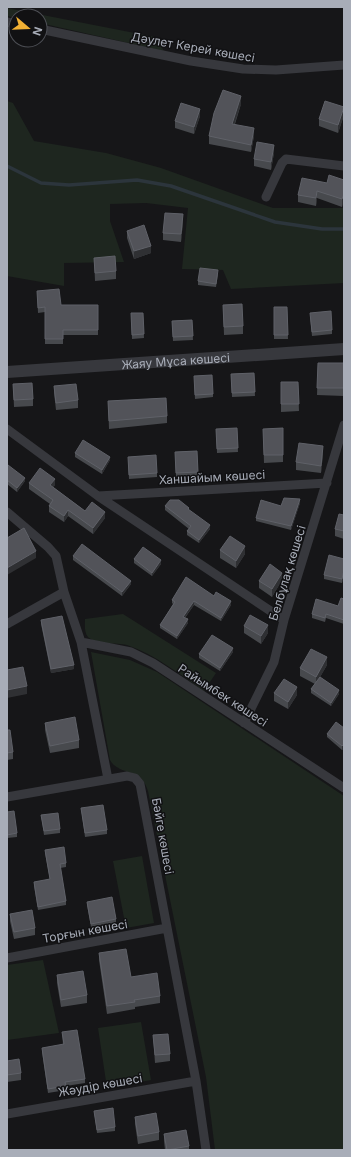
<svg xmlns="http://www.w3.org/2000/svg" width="351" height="1157" font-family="Inter,sans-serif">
	<rect width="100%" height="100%" fill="#161618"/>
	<path fill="#1e261f" d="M7,8L155,37L164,51L40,23V16H16V18L7,16Z
		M7,101L13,103L34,141L106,153L161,168L273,208H344V283L231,289L223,270L182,269L188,208L146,203L110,204V221L124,262L64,263V286L7,276Z
		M123,614L216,673L204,691C180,675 155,654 127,645C116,642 97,646 88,637C84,632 85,625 85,619Z
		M91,652L130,660L157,672L344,796V1150H215L206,1077L148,791C141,766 120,777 110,760Z
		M142,856L154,923L126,928L113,861Z
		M43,960L59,1033L7,1040V965Z
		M141,1022L151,1080L107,1088L98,1028Z"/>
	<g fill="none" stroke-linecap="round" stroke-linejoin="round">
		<path stroke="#2c353c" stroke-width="3.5" d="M7,166L41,183L69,185L137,180L171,186L275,222L322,229H344"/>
		<path stroke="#37383d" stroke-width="9" d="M7,22L16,24
			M40,29L191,61L243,69L276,70L344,65
			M266,197L282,163L286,159L344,166
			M7,429L98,496L284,620
			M98,496L327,483
			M7,512L48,547L56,556L64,592L81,642L108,779
			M7,624L64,592
			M81,642L131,652L153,663L344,788
			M244,723L274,662L284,620L344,425
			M7,797L127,776L135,778L140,784L196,1081L206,1150
			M7,958L167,928
			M7,1114L196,1081"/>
		<path stroke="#37383d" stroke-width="12" id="s1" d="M7,372L344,349"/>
	</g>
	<path fill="#47494d" d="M241,104L235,124L254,136L251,152L209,144V136Z
		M344,115L338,133L319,126V119Z
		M200,116L194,134L175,128V121Z
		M274,153L271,170L254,166V159Z
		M344,180L342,207L317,198L316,206L298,202V195L327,183Z
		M183,222L181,242L163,240V233Z
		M127,231L151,253L134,259L127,238Z
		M94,258L116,271V279L95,281Z
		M218,274L216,287L198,285V281Z
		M37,291L61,305H98V335H63V344H45V312L38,313Z
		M223,305L243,326V334L224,335Z
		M274,307H287L288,339H274Z
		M131,313H143L144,338L132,339Z
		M310,316L332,330V334L312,336Z
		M192,320L193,340L173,341L172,321Z
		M318,363H344V396L317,395Z
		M254,373L255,396L232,397L231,374Z
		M194,380L213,394V397L195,399Z
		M281,382H298L299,411L281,412Z
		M13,384L33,399V406L14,407Z
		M54,386L78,400V408L56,410L54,393Z
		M108,401L167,416V423L109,429Z
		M237,428L238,452L217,453L216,429Z
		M283,428V462L264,463L263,429Z
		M197,451L198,476L176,477L175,452Z
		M75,453L110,460L102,474L75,457Z
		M323,454L321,473L296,470V462Z
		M128,460L157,473V477L129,479Z
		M7,467L25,481L17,492L7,484Z
		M29,483L55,485L53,487L85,511L105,518L93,534L68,516L64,522L49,512V506L50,504L29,489Z
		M300,503L291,530L256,521V518L281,506Z
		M165,506L189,510L210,529L199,543L187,535V531L189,529L165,510Z
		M344,515V539L335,536V529Z
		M220,550L245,554L236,568L220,558Z
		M73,556L131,584L122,596L73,560Z
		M134,559L161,564L152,576L134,563Z
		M344,559V574L342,583L324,579V575Z
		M282,580L272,597L259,588V581Z
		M214,596L231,605L221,621L194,605L185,618L188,623L177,639L160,628V625L173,604L172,603V600Z
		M344,599V624L326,618L325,622L312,618V614L338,606Z
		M41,620L74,669L51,673L41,624Z
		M244,626L268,633L261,644L244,633Z
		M233,652L220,671L199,658V654Z
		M327,665L320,677L339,694L331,706L311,693V689L315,684L300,676V668Z
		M274,693L297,695L288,709L274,701Z
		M45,723L79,740V748L50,753L45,730Z
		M344,728V748L342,750L327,737V734Z
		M7,730L13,752V759L7,760Z
		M81,808L107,830V834L85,837Z
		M7,812L17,833V837L7,838Z
		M41,815L60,829V833L44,835Z
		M45,850L66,863V867L60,868L66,901V905L38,910L34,886V882L50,880L45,853Z
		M87,902L116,919V923L91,927L87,905Z
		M10,914L35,928V935L14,939L10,921Z
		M99,953L131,977L160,996V1003L135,1007V1009L107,1014L99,960Z
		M57,975L87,995V1003L61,1007L57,983Z
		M62,1032L85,1079V1083L66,1086V1090L48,1093L42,1052V1048L63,1045Z
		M153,1035L170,1054V1061L155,1063Z
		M7,1061L21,1073V1080L7,1082Z
		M94,1111L115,1127V1131L97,1133Z
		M135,1117L159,1132V1140L138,1144L135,1124Z
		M164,1134L189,1146V1150H165L164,1141Z"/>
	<path fill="#2f3033" d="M241,96V104L232,131V124Z
		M344,107V115L338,133V125Z
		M200,109V116L194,134V127Z
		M254,128V136L251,152V145Z
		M274,145V153L271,170V162Z
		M317,191V198L316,206V198Z
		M344,194V202L342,207V199Z
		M183,214V222L181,242V234Z
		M151,246V253L134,259V251Z
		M323,446V454L321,473V466Z
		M110,457V460L102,474V470Z
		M25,478V481L17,492V488Z
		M55,479V485L50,491V485Z
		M300,499V503L291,530V526Z
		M68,510V516L64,522V516Z
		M105,512V518L93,534V528Z
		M210,525V529L199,543V540Z
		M245,546V554L236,568V561Z
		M36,551V558L7,575V568Z
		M161,560V564L152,576V573Z
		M344,570V574L342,583V579Z
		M282,573V580L272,597V589Z
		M131,581V584L122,596V592Z
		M194,601V605L183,620V617Z
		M231,601V605L221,621V618Z
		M188,619V623L177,639V636Z
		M268,625V633L261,644V636Z
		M233,648V652L220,671V668Z
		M327,657V665L316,684V677Z
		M74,665V669L51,673V669Z
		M27,686V694L7,698V690Z
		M297,687V695L288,709V702Z
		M339,690V694L331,706V703Z
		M344,744V748L342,750V746Z"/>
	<path fill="#525359" stroke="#5f6168" d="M223,90L241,96L232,124L254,128L251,145L209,136L214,113Z
		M325,101L344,107L338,125L319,119Z
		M181,103L200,109L194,127L175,121Z
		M257,142L274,145L271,162L254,159Z
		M329,175L344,180V194L342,199L317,191L316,198L298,195L302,178L327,183Z
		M165,213L183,214L181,234L163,233Z
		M144,225L151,246L134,251L127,231Z
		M115,256L116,271L95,273L94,258Z
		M200,268L218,270L216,284L198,281Z
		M59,289L61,305H98V330H63V339H45V307L38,308L37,291Z
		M242,304L243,326L224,327L223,305Z
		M274,307H287L288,335H274Z
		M331,311L332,330L312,332L310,313Z
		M131,313H143L144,334L132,335Z
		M192,320L193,336L173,337L172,321Z
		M318,363H344V388H317Z
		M254,373L255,392L232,393L231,374Z
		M212,375L213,394L195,395L194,376Z
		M281,382H298L299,404H281Z
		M32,383L33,399L14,400L13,384Z
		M76,384L78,400L56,403L54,386Z
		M166,398L167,416L109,421L108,401Z
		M237,428L238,448L217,449L216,429Z
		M283,428V455H264L263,429Z
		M83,440L110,457L102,470L75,453Z
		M299,443L323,446L321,466L296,462Z
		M197,451L198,472L176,473L175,452Z
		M156,455L157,473L129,475L128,457Z
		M8,465L25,478L17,488L7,480V467Z
		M40,468L55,479L50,485L85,511L92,502L105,512L93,528L68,510L64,516L49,506L53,500L29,483Z
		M284,498L300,499L291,526L256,518L261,500L281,506Z
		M170,500H179L189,508L188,509L210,525L199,540L187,531L191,526L165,506Z
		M339,514L344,515V531L335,529Z
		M24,528L36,551L7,568V538Z
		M230,536L245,546L236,561L220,550Z
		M82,544L131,581L122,592L73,556Z
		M143,547L161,560L152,573L134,559Z
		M329,555L344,559V570L342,579L324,575Z
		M270,564L282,573L272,589L259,581Z
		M186,577L214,596L216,592L231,601L221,618L194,601L183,617L188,619L177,636L160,625L175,602L172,600Z
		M341,598L344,599V620L326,614L325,618L312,614L316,599L338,606Z
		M250,615L268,625L261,636L244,626Z
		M62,616L74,665L51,669L41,620Z
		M212,635L233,648L220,668L199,654Z
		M311,649L327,657L316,677L300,668Z
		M23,667L27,686L7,690V670Z
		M320,677L339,690L331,703L311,689Z
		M284,679L297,687L288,702L274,693Z
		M75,717L79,740L50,746L45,723Z
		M336,722L344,728V744L342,746L327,734Z
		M7,730H10L13,752L7,753Z
		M103,805L107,830L85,833L81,808Z
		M14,811L17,833L7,835V812Z
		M58,813L60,829L44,831L41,815Z
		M64,847L66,863L60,864L66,901L38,907L34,882L50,879L45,850Z
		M112,897L116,919L91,924L87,902Z
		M32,910L35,928L14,932L10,914Z
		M126,949L131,977L157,973L160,996L134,1000L135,1002L107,1006L99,953Z
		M83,971L87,995L61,1000L57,975Z
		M77,1030L85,1079L65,1082L66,1086L48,1089L42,1048L64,1044L62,1032Z
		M168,1034L170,1054L155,1055L153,1035Z
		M19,1059L21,1073L7,1075V1061Z
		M113,1108L115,1127L97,1130L94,1111Z
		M156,1113L159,1132L138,1136L135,1117Z
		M186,1130L189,1146L167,1150L164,1134Z"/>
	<g text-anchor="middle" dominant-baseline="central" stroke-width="3" stroke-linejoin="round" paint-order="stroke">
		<g font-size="12" fill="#a8adb8" stroke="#111113">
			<text transform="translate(193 47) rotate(10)">Дәулет Керей көшесі</text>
			<text stroke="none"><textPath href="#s1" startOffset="169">Жаяу Мұса көшесі</textPath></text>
			<text transform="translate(212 477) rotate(-3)">Ханшайым көшесі</text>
			<text transform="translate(287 573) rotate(-73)">Белбұлақ көшесі</text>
			<text transform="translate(223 695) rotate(33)">Райымбек көшесі</text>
			<text transform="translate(163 836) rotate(80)">Бәйге көшесі</text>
			<text transform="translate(85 931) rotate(-10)">Торғын көшесі</text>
			<text transform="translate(100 1085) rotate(-10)">Жәудір көшесі</text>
		</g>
	</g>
	<rect width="351" height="1157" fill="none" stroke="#a8adb8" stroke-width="16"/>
	<g transform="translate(28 28) rotate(109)"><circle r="19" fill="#111113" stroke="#4d4f55"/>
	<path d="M0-3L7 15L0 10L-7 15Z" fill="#f2b134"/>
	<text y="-6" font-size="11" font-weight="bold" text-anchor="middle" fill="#a8adb8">N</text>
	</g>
</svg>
